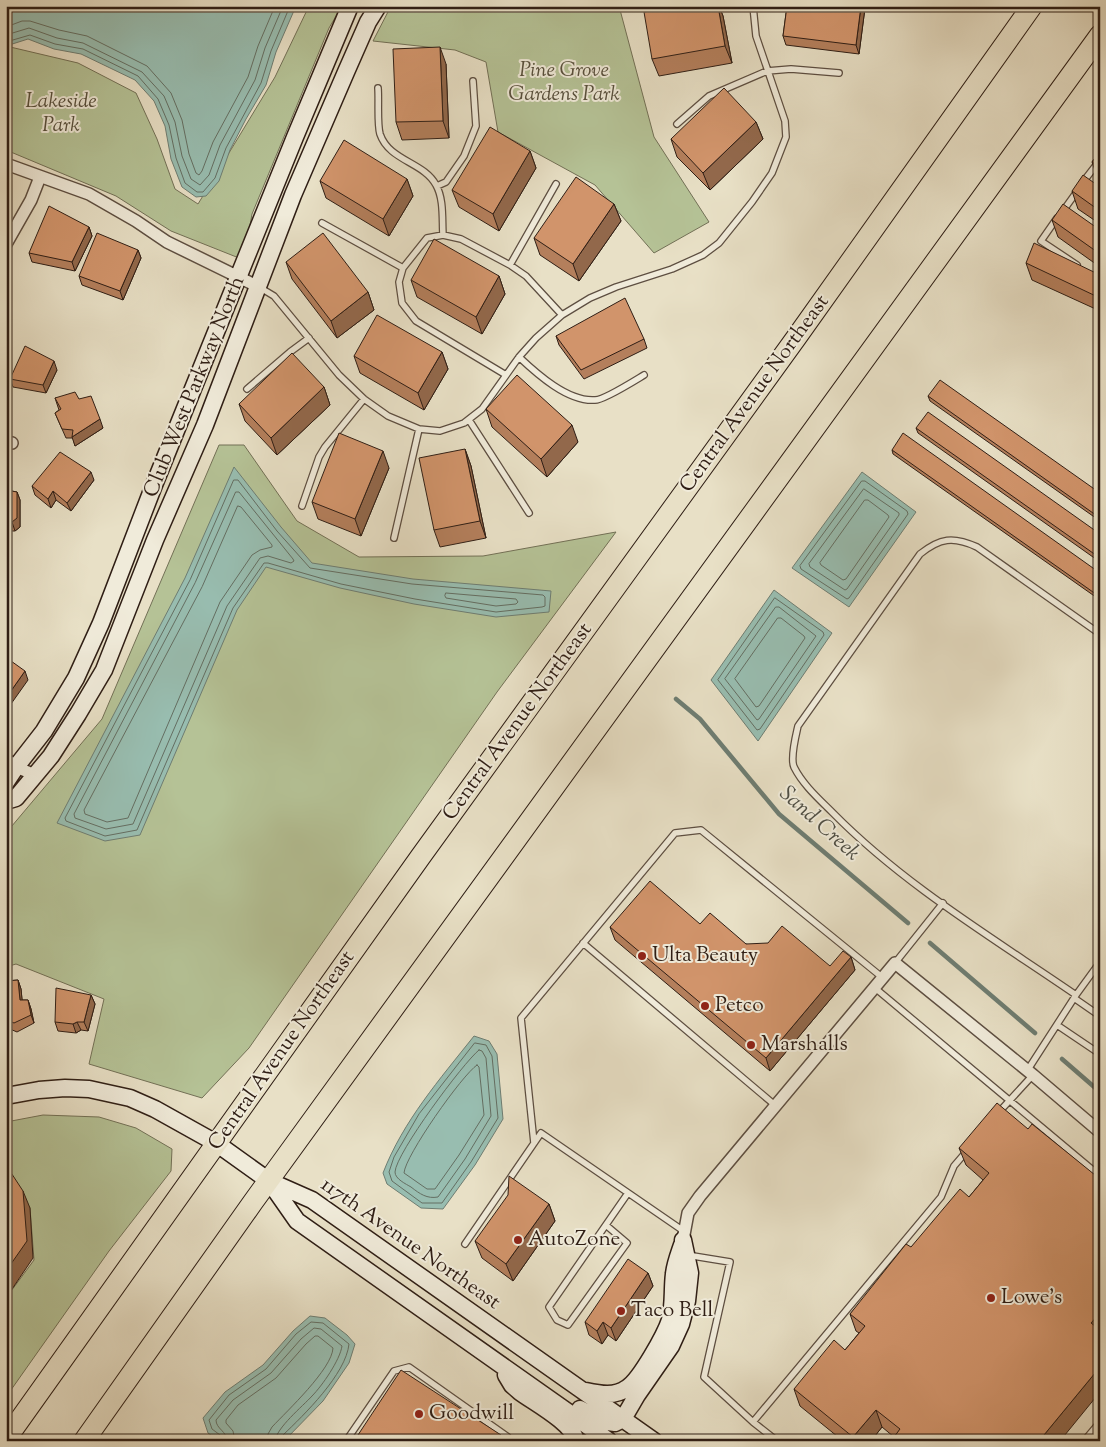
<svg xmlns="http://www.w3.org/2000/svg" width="1106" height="1447" font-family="'Sorts Mill Goudy',serif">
	<rect width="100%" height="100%" fill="#e8e0c6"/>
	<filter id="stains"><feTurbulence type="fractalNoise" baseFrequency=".004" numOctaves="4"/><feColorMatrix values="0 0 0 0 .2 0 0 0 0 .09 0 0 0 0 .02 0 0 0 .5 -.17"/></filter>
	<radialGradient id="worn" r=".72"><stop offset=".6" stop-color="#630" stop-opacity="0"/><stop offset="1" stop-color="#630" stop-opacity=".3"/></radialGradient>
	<path fill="#b5c296" stroke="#727056" d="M309,6H342L329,28L252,214L244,260L171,231L116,196L6,150V46L78,63L136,93L157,139L175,189L198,204L275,77Z
		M391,6H619L654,137L709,222L654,253L595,185L498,132L486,62L455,50L373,41Z
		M219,445H244L297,521L359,557L483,556L616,532L497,692L249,1048L202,1098L89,1064L104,999L16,964L6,967V833L102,719Z
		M43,1115L99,1117L136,1128L172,1149L171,1171L109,1251L6,1397V1298L34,1260L30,1208L6,1173V1122Z"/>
	<path fill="#98bdb0" stroke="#6e7d72" d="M6,6H296L276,52L266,85L246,119L230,150L219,181L206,196L196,197L182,187L171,159L165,126L154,101L135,80L81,54L54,49L28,39L6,46Z
		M234,467L281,527L312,563L413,579L551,591L549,612L496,617L414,604L340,588L266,567L237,610L140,835L105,841L57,823L185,578Z
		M862,472L916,512L849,607L792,568Z
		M774,590L832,633L758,741L711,680Z
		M474,1036L489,1041L497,1054L503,1119L475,1165L443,1209L421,1208L387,1184L383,1173C403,1121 440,1079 474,1036Z
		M310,1316L325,1318L347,1335L355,1344L349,1363L323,1401L284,1441H219L208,1433L203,1418L225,1392L263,1365L293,1331Z"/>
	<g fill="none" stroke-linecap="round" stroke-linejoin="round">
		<path stroke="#646e62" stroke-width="1" d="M6,27L22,21H30L59,30L87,36L147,66L171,93L182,120L189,154L196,173L199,175L202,171L213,142L248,77L258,46L275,6
			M6,35L29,28L57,38L83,43L142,72L164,96L175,122L182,156L191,179L200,185L209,175L220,145L255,80L265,48L283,6
			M6,42L30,35L55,44L83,49L138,76L158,99L169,125L176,158L185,183L197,192H203L215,178L226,148L261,83L271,51L290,6
			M234,480H238L277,531L310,568L412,584L543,595L545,597V606L542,607L496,612L415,599L341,584L268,563H264L233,608L137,830L105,836L66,821L65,818L190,580Z
			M862,481H865L907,511L908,514L849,598L847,599L801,569L800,566Z
			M864,489L899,513V515L847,589L845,590L810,567L809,564Z
			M236,492H239L293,559L294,561L291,563L268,556L260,558L227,606L133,824L106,829L75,818L74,814L195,583Z
			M865,500H868L888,515L889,517L846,579L843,580L821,565L820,563Z
			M238,506L241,507L272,545V547L260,550L252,555L220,602L128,818L107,822L85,814L84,810L202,587Z
			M446,593L516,599L518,602L516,604L496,606L446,598L445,596Z
			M775,598L823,632L824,635L760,729L757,730L718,680Z
			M776,607H779L816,636L759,719L757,720L725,679Z
			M778,618H781L804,636L805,638L759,706L756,707L735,679Z
			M475,1043L486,1045L492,1056L498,1118L471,1162L442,1203H422L392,1181L389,1172L394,1157L419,1114Z
			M479,1050L482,1051L486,1058L491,1116L465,1159L438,1197C427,1199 420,1194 411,1187C406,1184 395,1179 395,1172C396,1153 463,1063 479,1050Z
			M477,1065L479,1067L484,1115L459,1155L435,1189H427L404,1173C405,1156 462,1075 477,1065Z
			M221,1441L220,1435L212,1429L209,1420L229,1395L266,1369L296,1334L311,1322L323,1323L349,1344C346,1374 304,1415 283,1435L281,1441
			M227,1441C227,1431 216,1429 216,1420L233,1400L271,1373L301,1339L314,1328L321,1329L342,1346C340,1360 322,1386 312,1396C303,1406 276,1428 275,1441
			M235,1441L233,1431L226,1423V1420L238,1405L276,1378L306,1344L315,1336H318L333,1348C332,1369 287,1411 272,1427L268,1434V1441"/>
		<path stroke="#6e7d72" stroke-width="4.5" d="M676,699L700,719L779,814L908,923
			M930,943L1035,1033
			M1062,1059L1100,1092"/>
		<g stroke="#5d4e41" stroke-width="8">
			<path id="lane" d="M378,88C379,100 377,124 380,134C389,161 424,162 436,185C444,199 442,219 443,235
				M677,124L709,96L767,71L791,69L839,73
				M1083,182L1100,160
				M437,186L446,182L464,156L476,126L473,81
				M1063,211L1078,190
				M1057,218L1041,241L1077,265
				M322,223L403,268
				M510,265L556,184
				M259,287L274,296L339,375L364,399L388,416L419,429L440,431L464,423L482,409L519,357L536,338L562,315L590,298L616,287L672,269L703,255L719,243L752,202L772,173L786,137L785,121L756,36L753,6
				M519,357C537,374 568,402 595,400C604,400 634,381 644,375
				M506,375L416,321L402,303L399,282L403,268L427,238L443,235L461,239L510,265L526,276L562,315
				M247,389L290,352L309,338
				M469,420L529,513
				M302,506L319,457L325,447L364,399
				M394,538L419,429
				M583,943L776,1106
				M895,963L943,903
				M875,988L1100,1176
				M1076,995C993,938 904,885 833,813C819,799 803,785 794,767C790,758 796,735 798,726L920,554C940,538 953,536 977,547L1100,634
				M1074,998L1100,1016
				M1057,1025L1100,1054
				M1027,1071L1076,995L1100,962
				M999,1112L1033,1075
				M534,1143L521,1018L675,833L701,830L883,978
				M607,1226L627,1243L568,1325L557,1320L549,1307L628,1193
				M465,1244L541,1133L685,1232
				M687,1255L730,1262L704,1377L753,1422L941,1197L954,1166L966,1152
				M753,1422L777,1441
				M346,1441L394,1371L409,1367L508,1437L510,1441
				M1084,1441L1100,1422"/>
		</g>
		<g stroke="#5d4e41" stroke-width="14">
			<path id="street" d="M6,164L89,194L136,221L167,242L259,287
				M6,244L31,200L40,177
				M6,442L12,443
				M6,759L16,767L35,775
				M683,1240L688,1213L700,1196L895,963L1033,1075L1100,1132"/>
		</g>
		<g stroke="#2f1e15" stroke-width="19">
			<path id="secondary" d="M6,782L16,767L44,731L76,678L101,623L154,485L295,137L350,6
				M6,801L16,798L51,756L78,714L104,670L155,540L205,425L293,195L346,72L368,22L378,6
				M6,1096L39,1090L65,1088L89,1089L130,1098L155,1109L216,1143L269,1181L312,1200L654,1441
				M269,1181L297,1221L609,1441
				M506,1375L512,1385L520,1392C535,1403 573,1423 576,1441
				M586,1391C600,1394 615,1397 627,1388C640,1380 665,1335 670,1320C674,1304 672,1290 674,1274C675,1264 679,1254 682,1245
				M580,1409L601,1421L615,1423L623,1419L637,1395L671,1346L681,1324L687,1301L690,1273L683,1240"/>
		</g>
		<g stroke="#2f1e15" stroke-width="22">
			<path id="highway" d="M6,1439L421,856L796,338L1032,6
				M84,1441L253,1202L1100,35"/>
		</g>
		<use href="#lane" stroke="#f0ebda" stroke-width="5.5"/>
		<use href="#street" stroke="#f0ebda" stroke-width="11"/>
		<use href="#secondary" stroke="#f0ebda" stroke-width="16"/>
		<use href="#highway" stroke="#e8e0c6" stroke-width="20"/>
	</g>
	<path fill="#b47f5c" stroke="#2f1e15" d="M678,6H719L723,16L732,63L659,76L652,59Z
		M787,6H865V8L859,54L786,45L783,36Z
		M446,64L449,138L402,140L396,122Z
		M756,122L763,139L710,190L677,157L671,139Z
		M530,151L536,168L499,231L459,207L452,190Z
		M1100,151V181L1098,179L1092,162Z
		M407,179L413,196L389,236L326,198L320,181Z
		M1100,187V224L1078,209L1072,191Z
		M614,204L621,221L579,281L540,255L534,238Z
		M1052,220L1100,230V267L1058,237Z
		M89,227L92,236L75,271L32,262L29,253Z
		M138,250L141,258L123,300L82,285L79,276Z
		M286,262L368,292L374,310L337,338L292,279Z
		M1026,263L1100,275V311L1032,280Z
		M499,276L505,294L482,334L417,297L411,280Z
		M556,336L644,339L647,348L584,379L559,345Z
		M442,352L448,369L424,410L360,373L354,356Z
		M57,370L46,393L13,387L10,379Z
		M324,387L330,405L277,455L245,421L239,404Z
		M928,396L1100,493V521L930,401Z
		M55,398L79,399L103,428L75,446L73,438H66L55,413L59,410Z
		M486,409L578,442L547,477L492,427Z
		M916,428L1100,534V562L918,433Z
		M465,449L471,466L486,538L440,547L434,530Z
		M892,450L1100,573V600L893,454Z
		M389,468L361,536L318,519L312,502Z
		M94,480L71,511L56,500L51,508L35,495L32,486Z
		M6,490L17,492L20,500V527L15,531H10L7,539Z
		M610,927L746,944L830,966L851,957L855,970L770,1071L615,940Z
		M18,980L21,989L22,1000H28L31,1009L34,1023L17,1032L10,1029L6,1019V981Z
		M91,995L95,1004L88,1031L81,1030L76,1033L58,1031L55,1022Z
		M1028,1129L1100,1179L894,1437L882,1427L871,1441H843L800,1406L794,1389L845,1350L859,1333L856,1331L850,1314L911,1247L969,1197L983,1180L966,1165L959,1148Z
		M549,1204L555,1221L513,1281L482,1258L475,1241Z
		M648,1273L653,1286L616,1341L608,1335L602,1344L589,1335L585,1322Z"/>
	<path fill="#92684b" stroke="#2f1e15" d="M718,6H719L723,16L732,63L725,46Z
		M861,6H865V8L859,54L856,45Z
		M440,47L446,64L449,138L443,121Z
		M756,122L763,139L710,190L703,173Z
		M530,151L536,168L499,231L493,214Z
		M407,179L413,196L389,236L383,219Z
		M614,204L621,221L579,281L573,264Z
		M89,227L92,236L75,271L72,262Z
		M138,250L141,258L123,300L120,291Z
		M499,276L505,294L482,334L476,317Z
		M368,292L374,310L337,338L331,321Z
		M442,352L448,369L424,410L418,393Z
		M54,361L57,370L46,393L43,385Z
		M324,387L330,405L277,455L271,438Z
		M100,419L103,428L75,446L72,437Z
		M572,425L578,442L547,477L541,459Z
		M465,449L471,466L486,538L480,521Z
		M383,451L389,468L361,536L355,519Z
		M91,472L94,480L71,511L67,503Z
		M53,491L56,500L51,508L48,499Z
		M17,492L20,500V527L15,531L12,522Z
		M6,523L10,531L7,539L6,538Z
		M25,671L28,680L6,711V698Z
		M851,957L855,970L770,1071L766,1058Z
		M18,980L21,989L23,1009L20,1000Z
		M91,995L95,1004L88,1031L84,1022Z
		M28,1000L31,1009L34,1023L31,1015Z
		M77,1022L81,1030L76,1033L73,1024Z
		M23,1191L30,1208L33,1258L6,1298V1271Z
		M549,1204L555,1221L513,1281L506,1264Z
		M648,1273L653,1286L616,1341L611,1328Z
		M1100,1313V1338L1091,1323Z
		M603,1322L608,1335L602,1344L597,1331Z
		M1100,1367V1392L1060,1441H1039Z
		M876,1410L882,1427L871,1441H854L853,1437Z
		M501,1435L503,1441H497Z"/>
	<path fill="#d1946b" stroke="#2f1e15" d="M678,6H718L725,46L652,59L644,12Z
		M787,6H861L856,45L783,36Z
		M440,47L443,121L396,122L393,49Z
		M724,88L756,122L703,173L671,139Z
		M490,127L530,151L493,214L452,190Z
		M344,140L407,179L383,219L320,181Z
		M1100,151V168L1092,162Z
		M1083,175L1100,187V211L1072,191Z
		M576,177L614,204L573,264L534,238Z
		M1063,204L1100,230V254L1052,220Z
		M49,206L89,227L72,262L29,253Z
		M97,233L138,250L120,291L79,276Z
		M323,233L368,292L331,321L286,262Z
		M434,239L499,276L476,317L411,280Z
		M1034,243L1100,275V298L1026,263Z
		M625,298L644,339L581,370L556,336Z
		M377,315L442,352L418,393L354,356Z
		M25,346L54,361L43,385L10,379Z
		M292,353L324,387L271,438L239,404Z
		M517,375L572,425L541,459L486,409Z
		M940,380L1100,493V518L928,396Z
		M75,392L79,399L91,396L100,419L72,437L73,430L62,429L55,413L61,409L55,398Z
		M928,412L1100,534V558L916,428Z
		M339,433L383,451L355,519L312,502Z
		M903,433L1100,573V597L892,450Z
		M465,449L480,521L434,530L419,458Z
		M60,452L91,472L67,503L53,491L48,499L32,486Z
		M6,490L17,492V518L12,522L6,523Z
		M11,661L25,671L6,698V664L8,665Z
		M650,881L700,924L710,913L746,944L768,943L782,926L830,966L843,951L851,957L766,1058L610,927Z
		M18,980L20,1000H28L31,1015L14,1023L7,1020L6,1018V981Z
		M56,988L91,995L84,1022H77L73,1024L55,1022Z
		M997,1103L1028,1129L1032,1124L1100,1179V1313L1091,1323L1100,1330V1367L1039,1441H891L900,1429L876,1410L853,1437L794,1389L834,1340L845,1350L865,1326L850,1314L906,1244L911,1247L960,1189L969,1197L989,1173L959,1148Z
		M6,1165L23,1191L27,1241L6,1271Z
		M509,1176L549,1204L506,1264L475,1241L508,1195Z
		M628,1259L648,1273L611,1328L603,1322L597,1331L585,1322Z
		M401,1370L501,1435L497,1441H354Z"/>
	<g fill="#8f2418" stroke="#f0ebda" stroke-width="2">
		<circle cx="642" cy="956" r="5"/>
		<circle cx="705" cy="1006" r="5"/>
		<circle cx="751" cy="1045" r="5"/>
		<circle cx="518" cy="1240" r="5"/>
		<circle cx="991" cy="1298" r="5"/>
		<circle cx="621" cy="1311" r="5"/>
		<circle cx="419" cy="1414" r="5"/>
	</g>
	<g text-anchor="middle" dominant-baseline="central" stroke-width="4" stroke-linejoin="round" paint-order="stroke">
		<g font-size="21" font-style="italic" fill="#574f3c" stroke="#f0ebda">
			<text x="564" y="71">Pine Grove<tspan x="564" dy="24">Gardens Park</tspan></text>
			<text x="61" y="102">Lakeside<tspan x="61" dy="24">Park</tspan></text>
		</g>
		<g font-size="21" fill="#2f1e15" stroke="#f0ebda">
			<text transform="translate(195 387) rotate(-68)">Club West Parkway North</text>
			<text transform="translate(755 394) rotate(-54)">Central Avenue Northeast</text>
			<text transform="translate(518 722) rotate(-54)">Central Avenue Northeast</text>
			<text transform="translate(282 1051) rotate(-55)">Central Avenue Northeast</text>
			<text transform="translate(410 1244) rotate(35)">117th Avenue Northeast</text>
		</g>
		<g font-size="21" fill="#2f1e15" stroke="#f0ebda" text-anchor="start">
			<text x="652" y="956">Ulta Beauty</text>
			<text x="715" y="1006">Petco</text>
			<text x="761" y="1045">Marshalls</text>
			<text x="528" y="1240">AutoZone</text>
			<text x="1001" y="1298">Lowe's</text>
			<text x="631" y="1311">Taco Bell</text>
			<text x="429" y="1414">Goodwill</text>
		</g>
		<g font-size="22" font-style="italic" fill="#4e4e44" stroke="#f0ebda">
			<text transform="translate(819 824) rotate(42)">Sand Creek</text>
		</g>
	</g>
	<rect width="1106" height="1447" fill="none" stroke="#e8e0c6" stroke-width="25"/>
	<rect x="8" y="8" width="1091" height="1432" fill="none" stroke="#2f1e15" stroke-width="2.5"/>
	<rect x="12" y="12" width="1081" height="1422" fill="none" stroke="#2f1e15"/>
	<rect width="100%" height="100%" filter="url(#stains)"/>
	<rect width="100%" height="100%" fill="url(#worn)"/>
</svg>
